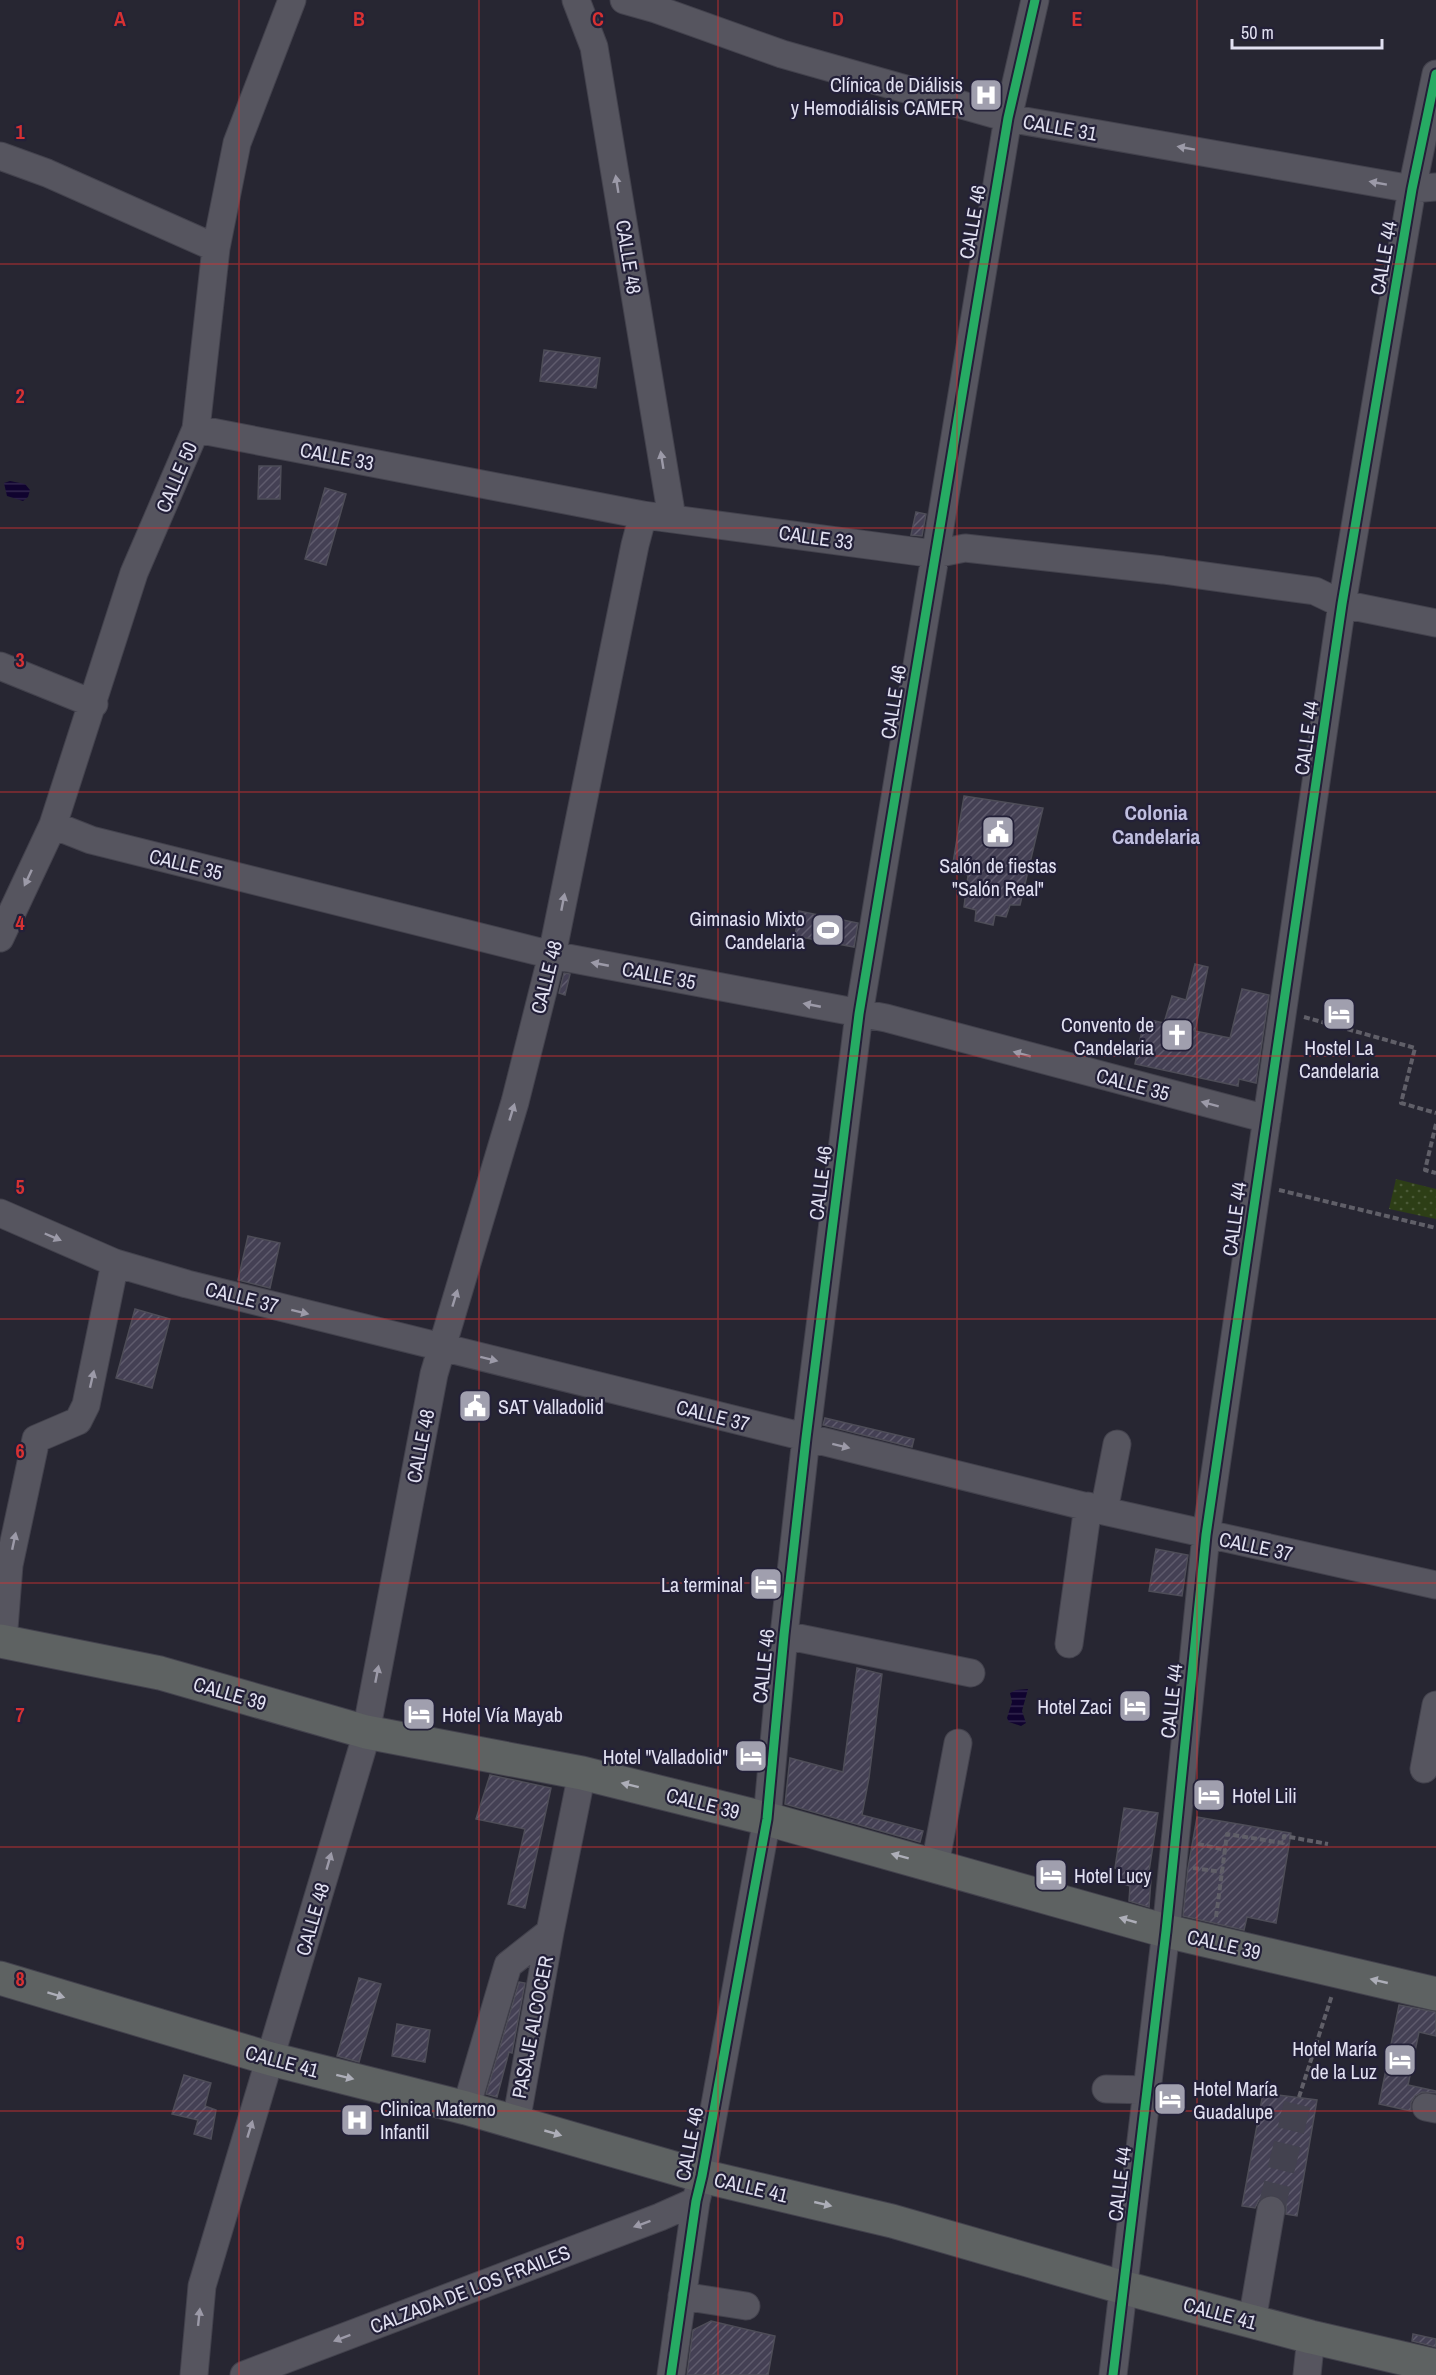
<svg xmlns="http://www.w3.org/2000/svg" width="1436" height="2375" font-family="'Archivo Narrow',sans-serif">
	<defs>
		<pattern id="grass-dots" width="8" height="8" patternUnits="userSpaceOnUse" patternTransform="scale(1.5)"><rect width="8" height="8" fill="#2d3e16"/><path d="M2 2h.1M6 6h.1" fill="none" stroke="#4b5a38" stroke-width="1.8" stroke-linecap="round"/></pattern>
		<pattern id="water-rules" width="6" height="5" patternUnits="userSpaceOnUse" patternTransform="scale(1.5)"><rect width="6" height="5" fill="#10032f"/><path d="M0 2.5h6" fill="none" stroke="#32274e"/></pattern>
		<pattern id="building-hatch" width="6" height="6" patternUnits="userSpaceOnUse" patternTransform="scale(1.5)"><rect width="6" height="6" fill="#444054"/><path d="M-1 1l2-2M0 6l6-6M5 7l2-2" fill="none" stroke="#5f5b6d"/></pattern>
	</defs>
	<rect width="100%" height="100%" fill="#272632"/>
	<path fill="url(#grass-dots)" d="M1396,1179L1436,1189V1219L1389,1209Z"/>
	<path fill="url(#water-rules)" d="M10,481L25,484L30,490L28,497L23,501L7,496L4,483Z
		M1028,1689L1022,1711L1026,1723L1021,1726L1009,1722L1007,1718L1012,1702L1010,1693L1016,1690Z"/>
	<path fill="url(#building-hatch)" stroke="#4e4d58" stroke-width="1.5" d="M544,350L600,358L596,388L540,381Z
		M259,466H281L280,499H258Z
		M325,488L346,494L326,565L305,559Z
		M916,512L926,514L922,536L911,535Z
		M964,796L1043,808L1020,905H1010L1006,917L995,915L993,925L975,921L976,910L964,907L968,875L952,869Z
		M799,911L858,923L854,947L795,936Z
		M1195,964L1208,967L1195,1031L1230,1038L1242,989L1269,995L1256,1083L1239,1079L1238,1086L1135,1064L1142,1030L1148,1031L1150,1020L1164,1023L1172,996L1186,1000Z
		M564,973L570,974L565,995L559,993Z
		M248,1236L280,1243L270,1288L238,1280Z
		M135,1309L170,1319L152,1388L116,1378Z
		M825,1418L914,1439L912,1447L823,1425Z
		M1156,1549L1188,1555L1182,1596L1149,1591Z
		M857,1668L882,1674L869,1778L862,1815L923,1831L920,1842L785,1804L790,1758L843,1772Z
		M490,1775L551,1788L525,1908L508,1904L525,1829L476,1819Z
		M1124,1808L1158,1813L1148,1878L1151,1879L1149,1907L1129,1901L1130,1886L1117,1882L1119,1869L1115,1868Z
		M1197,1817L1291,1833L1276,1923L1247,1917L1244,1930L1183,1916L1188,1868Z
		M359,1978L381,1984L359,2062L337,2056Z
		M519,1982L525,1983L512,2053L509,2052L497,2097L486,2094Z
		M1399,2005L1436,2012V2036L1419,2032L1408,2085L1436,2091V2093L1422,2092L1415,2096L1411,2103V2111L1379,2104Z
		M397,2024L430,2030L425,2062L392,2056Z
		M184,2075L211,2083L205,2106L216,2110L211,2139L194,2134L198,2120L172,2114Z
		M1263,2093L1317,2100L1297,2216L1286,2214V2204L1281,2198L1274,2195L1265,2196L1259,2200L1255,2208L1242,2206Z
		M711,2321L775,2336L768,2375H687L693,2330Z
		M1413,2334L1436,2339V2347L1412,2341Z"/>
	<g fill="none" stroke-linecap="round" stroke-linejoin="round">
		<path stroke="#43424f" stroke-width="27" stroke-dasharray="27 14" stroke-linecap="butt" d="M1271,2210L1299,2097"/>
		<g stroke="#43424d" stroke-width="29">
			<path id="minor" d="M576,0L594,47L672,518
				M624,0L656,9L782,54L1008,118L1412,189L1436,187
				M0,156L47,173L216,248
				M196,429L643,515L935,554L965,548L1163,570L1315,591L1342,604L1436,623
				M0,666L94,704
				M53,825L91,840L552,955L886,1018L1267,1119
				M0,938L53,825L134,573L196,429L216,248L237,143L292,0
				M0,1213L115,1263L187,1284L1104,1511L1436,1585
				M1104,1511L1117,1444
				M784,1635L971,1673
				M3,1641L9,1565L36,1439L78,1421L86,1405L115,1263
				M1069,1644L1088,1506
				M1424,1769L1436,1705
				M935,1865L958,1743
				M1106,2089L1149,2090
				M1426,2107L1436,2109
				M466,2108L508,1965L550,1932
				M516,2122L550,1932L582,1773
				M682,2296L746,2306
				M1252,2321L1271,2210
				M194,2375L202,2286L364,1743L434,1374L515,1102L552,955L635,545L643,515
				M244,2375L660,2217L696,2201
				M671,2375L696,2201L702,2176L767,1819L784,1635L806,1438L859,1014L1008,118L1035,0
				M1113,2375L1166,1931L1206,1535L1342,604L1412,189L1436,74
				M1307,2375L1311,2337"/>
		</g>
		<g stroke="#43424d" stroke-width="35">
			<path id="major" d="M0,1641L160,1673L366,1732L582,1773L767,1819L1166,1931L1436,1994
				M0,1978L271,2059L466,2108L702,2176L892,2221L1125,2288L1311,2337L1436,2366"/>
		</g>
		<path stroke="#605f68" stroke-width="4" stroke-dasharray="6 3" stroke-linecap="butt" d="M1304,1017L1415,1048L1401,1103L1436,1113
			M1436,1124L1425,1170L1436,1173
			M1279,1190L1436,1228
			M1198,1844L1226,1850
			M1193,1868L1222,1872
			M1216,1917L1227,1834L1283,1843L1284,1836L1328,1844
			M1299,2097L1332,1995"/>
		<use href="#minor" stroke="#56555f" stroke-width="27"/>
		<use href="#major" stroke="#5e6262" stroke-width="33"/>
		<g stroke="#232038" stroke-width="13">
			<path id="cycleway" d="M671,2375L696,2201L702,2176L767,1819L784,1635L806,1438L859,1014L1008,118L1035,0
				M1113,2375L1166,1931L1206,1535L1342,604L1412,189L1436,74"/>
		</g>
		<use href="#cycleway" stroke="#26ab63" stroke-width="9"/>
	</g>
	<defs><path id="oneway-solid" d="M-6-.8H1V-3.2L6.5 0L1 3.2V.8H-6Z" transform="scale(1.5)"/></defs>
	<g fill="#9c9aa8">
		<use href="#oneway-solid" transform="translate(1186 148) rotate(-170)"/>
		<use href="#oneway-solid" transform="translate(1378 183) rotate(-170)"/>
		<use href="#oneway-solid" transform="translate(617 184) rotate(-99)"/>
		<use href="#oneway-solid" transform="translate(662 460) rotate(-99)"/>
		<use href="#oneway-solid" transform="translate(28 878) rotate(115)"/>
		<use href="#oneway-solid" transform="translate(563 902) rotate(-79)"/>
		<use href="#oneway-solid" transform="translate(600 964) rotate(-169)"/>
		<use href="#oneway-solid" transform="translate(812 1005) rotate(-169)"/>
		<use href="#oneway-solid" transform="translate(1022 1054) rotate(-165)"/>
		<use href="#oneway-solid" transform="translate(1210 1104) rotate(-165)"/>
		<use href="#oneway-solid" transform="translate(512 1112) rotate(-73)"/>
		<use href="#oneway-solid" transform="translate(53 1237) rotate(23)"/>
		<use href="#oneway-solid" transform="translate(455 1298) rotate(-73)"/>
		<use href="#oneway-solid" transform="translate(300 1312) rotate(14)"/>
		<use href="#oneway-solid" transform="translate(489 1359) rotate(14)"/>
		<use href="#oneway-solid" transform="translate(92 1379) rotate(-77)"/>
		<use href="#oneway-solid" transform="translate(841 1446) rotate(14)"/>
		<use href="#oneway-solid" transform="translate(14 1541) rotate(-78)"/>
		<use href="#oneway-solid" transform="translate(377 1674) rotate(-79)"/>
		<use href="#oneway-solid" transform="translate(329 1861) rotate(-74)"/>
		<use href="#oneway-solid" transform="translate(250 2129) rotate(-73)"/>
		<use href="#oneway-solid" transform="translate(642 2224) rotate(160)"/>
		<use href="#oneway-solid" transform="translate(199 2317) rotate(-84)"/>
		<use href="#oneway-solid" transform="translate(342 2338) rotate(159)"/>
	</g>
	<g fill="#adaeb8">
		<use href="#oneway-solid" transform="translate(630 1785) rotate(-166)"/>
		<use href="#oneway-solid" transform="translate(900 1856) rotate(-165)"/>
		<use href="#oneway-solid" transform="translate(1128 1920) rotate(-164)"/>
		<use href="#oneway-solid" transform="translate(1379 1981) rotate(-167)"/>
		<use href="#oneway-solid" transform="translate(56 1995) rotate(17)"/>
		<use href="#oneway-solid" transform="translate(345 2077) rotate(14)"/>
		<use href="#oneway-solid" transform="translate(553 2133) rotate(16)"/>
		<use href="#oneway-solid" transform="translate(823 2204) rotate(13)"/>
	</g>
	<path fill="none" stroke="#d73132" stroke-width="1.5" stroke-opacity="0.55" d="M239,0V2375M479,0V2375M718,0V2375M957,0V2375M1197,0V2375M0,264H1436M0,528H1436M0,792H1436M0,1056H1436M0,1319H1436M0,1583H1436M0,1847H1436M0,2111H1436"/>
	<defs>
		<g id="hospital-square" transform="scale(1.725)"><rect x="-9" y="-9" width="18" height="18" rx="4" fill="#a09fae" stroke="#232038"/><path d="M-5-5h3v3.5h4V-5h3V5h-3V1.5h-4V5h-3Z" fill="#fff"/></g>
		<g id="civic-square" transform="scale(1.725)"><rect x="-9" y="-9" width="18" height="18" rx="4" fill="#a09fae" stroke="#232038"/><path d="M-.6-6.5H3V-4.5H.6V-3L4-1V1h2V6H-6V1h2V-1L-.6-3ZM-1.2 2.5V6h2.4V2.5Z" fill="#fff"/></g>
		<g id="stadium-square" transform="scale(1.725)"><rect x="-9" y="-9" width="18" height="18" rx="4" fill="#a09fae" stroke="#232038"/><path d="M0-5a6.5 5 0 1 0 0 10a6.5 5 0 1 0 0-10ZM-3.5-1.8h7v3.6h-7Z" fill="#fff"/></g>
		<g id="hotel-square" transform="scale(1.725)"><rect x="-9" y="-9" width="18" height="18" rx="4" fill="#a09fae" stroke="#232038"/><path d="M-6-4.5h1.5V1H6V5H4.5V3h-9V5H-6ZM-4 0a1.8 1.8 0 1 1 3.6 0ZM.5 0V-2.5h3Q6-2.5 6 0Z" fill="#fff"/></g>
		<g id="church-square" transform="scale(1.725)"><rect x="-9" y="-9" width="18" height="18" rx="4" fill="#a09fae" stroke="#232038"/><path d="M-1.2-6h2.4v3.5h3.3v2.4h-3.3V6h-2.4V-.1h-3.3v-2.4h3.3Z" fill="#fff"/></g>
	</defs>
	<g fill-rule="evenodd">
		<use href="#hospital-square" x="986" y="95"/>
		<use href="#civic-square" x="998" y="832"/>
		<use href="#stadium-square" x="828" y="930"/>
		<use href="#hotel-square" x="1339" y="1014"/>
		<use href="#church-square" x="1177" y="1035"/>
		<use href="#civic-square" x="475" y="1406"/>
		<use href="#hotel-square" x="766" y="1584"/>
		<use href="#hotel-square" x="1135" y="1706"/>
		<use href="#hotel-square" x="419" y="1714"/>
		<use href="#hotel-square" x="751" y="1756"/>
		<use href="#hotel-square" x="1209" y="1795"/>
		<use href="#hotel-square" x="1051" y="1875"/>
		<use href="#hotel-square" x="1400" y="2060"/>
		<use href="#hotel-square" x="1170" y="2099"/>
		<use href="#hospital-square" x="357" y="2120"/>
	</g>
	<g text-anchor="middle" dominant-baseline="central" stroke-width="4.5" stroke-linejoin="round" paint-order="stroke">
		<g font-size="20" fill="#e1e0f1" stroke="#232038" text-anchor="end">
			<text x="963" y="84">Clínica de Diálisis<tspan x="963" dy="23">y Hemodiálisis CAMER</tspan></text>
			<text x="998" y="865" text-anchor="middle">Salón de fiestas<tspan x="998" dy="23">"Salón Real"</tspan></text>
			<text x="805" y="918">Gimnasio Mixto<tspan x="805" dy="23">Candelaria</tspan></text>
			<text x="1154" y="1024">Convento de<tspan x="1154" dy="23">Candelaria</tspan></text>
			<text x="1339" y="1047" text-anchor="middle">Hostel La<tspan x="1339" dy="23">Candelaria</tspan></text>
			<text x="498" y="1406" text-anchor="start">SAT Valladolid</text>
			<text x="743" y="1584">La terminal</text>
			<text x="1112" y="1706">Hotel Zaci</text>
			<text x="442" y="1714" text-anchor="start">Hotel Vía Mayab</text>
			<text x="728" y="1756">Hotel "Valladolid"</text>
			<text x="1232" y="1795" text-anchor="start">Hotel Lili</text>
			<text x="1074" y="1875" text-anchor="start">Hotel Lucy</text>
			<text x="1377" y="2048">Hotel María<tspan x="1377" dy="23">de la Luz</tspan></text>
			<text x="1193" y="2088" text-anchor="start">Hotel María<tspan x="1193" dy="23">Guadalupe</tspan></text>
			<text x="380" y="2108" text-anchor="start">Clinica Materno<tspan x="380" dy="23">Infantil</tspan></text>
		</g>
		<g font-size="20" fill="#e1e0f1" stroke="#232038">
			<text transform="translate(1060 127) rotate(10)">CALLE 31</text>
			<text transform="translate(972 222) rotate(-80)">CALLE 46</text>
			<text transform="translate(629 257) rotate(81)">CALLE 48</text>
			<text transform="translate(1383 258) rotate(-80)">CALLE 44</text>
			<text transform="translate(337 456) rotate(11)">CALLE 33</text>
			<text transform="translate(176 477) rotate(-67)">CALLE 50</text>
			<text transform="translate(816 537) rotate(8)">CALLE 33</text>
			<text transform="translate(893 702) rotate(-81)">CALLE 46</text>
			<text transform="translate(1306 738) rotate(-82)">CALLE 44</text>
			<text transform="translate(186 864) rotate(14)">CALLE 35</text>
			<text transform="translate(659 975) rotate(11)">CALLE 35</text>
			<text transform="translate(546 977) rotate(-76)">CALLE 48</text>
			<text transform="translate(1133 1084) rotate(15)">CALLE 35</text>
			<text transform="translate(820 1183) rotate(-83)">CALLE 46</text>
			<text transform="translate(1234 1219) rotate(-82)">CALLE 44</text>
			<text transform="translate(242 1297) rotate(14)">CALLE 37</text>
			<text transform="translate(713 1415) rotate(14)">CALLE 37</text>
			<text transform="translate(420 1446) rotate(-79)">CALLE 48</text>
			<text transform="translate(1256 1546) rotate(12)">CALLE 37</text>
			<text transform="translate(763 1666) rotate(-84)">CALLE 46</text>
			<text transform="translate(230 1693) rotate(16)">CALLE 39</text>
			<text transform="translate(1171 1701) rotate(-84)">CALLE 44</text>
			<text transform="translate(703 1803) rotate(14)">CALLE 39</text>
			<text transform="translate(312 1919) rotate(-74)">CALLE 48</text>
			<text transform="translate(1224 1944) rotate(13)">CALLE 39</text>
			<text transform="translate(532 2027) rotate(-79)">PASAJE ALCOCER</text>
			<text transform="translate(282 2061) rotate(15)">CALLE 41</text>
			<text transform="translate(689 2144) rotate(-79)">CALLE 46</text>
			<text transform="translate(1119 2184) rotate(-83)">CALLE 44</text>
			<text transform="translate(751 2187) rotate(13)">CALLE 41</text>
			<text transform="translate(470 2289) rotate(-21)">CALZADA DE LOS FRAILES</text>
			<text transform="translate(1220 2313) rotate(15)">CALLE 41</text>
		</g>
		<g font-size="21" font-weight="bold" fill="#c0bfdf" stroke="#232038">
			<text x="1156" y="812">Colonia<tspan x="1156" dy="24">Candelaria</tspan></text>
		</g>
	</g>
	<g font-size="20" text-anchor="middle" font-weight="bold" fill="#d73132" stroke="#232038" stroke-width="4.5" stroke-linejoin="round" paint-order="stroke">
		<text x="120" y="26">A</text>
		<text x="359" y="26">B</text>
		<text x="598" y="26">C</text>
		<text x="838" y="26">D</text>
		<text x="1077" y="26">E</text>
		<text x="20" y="139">1</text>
		<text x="20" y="403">2</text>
		<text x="20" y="667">3</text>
		<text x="20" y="930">4</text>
		<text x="20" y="1194">5</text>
		<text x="20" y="1458">6</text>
		<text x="20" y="1722">7</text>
		<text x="20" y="1986">8</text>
		<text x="20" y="2250">9</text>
	</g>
	<path d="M1232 39v9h150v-9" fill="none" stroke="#e1e0f1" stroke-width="3"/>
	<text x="1241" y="39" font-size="18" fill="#e1e0f1" stroke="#232038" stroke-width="4.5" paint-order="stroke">50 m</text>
</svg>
